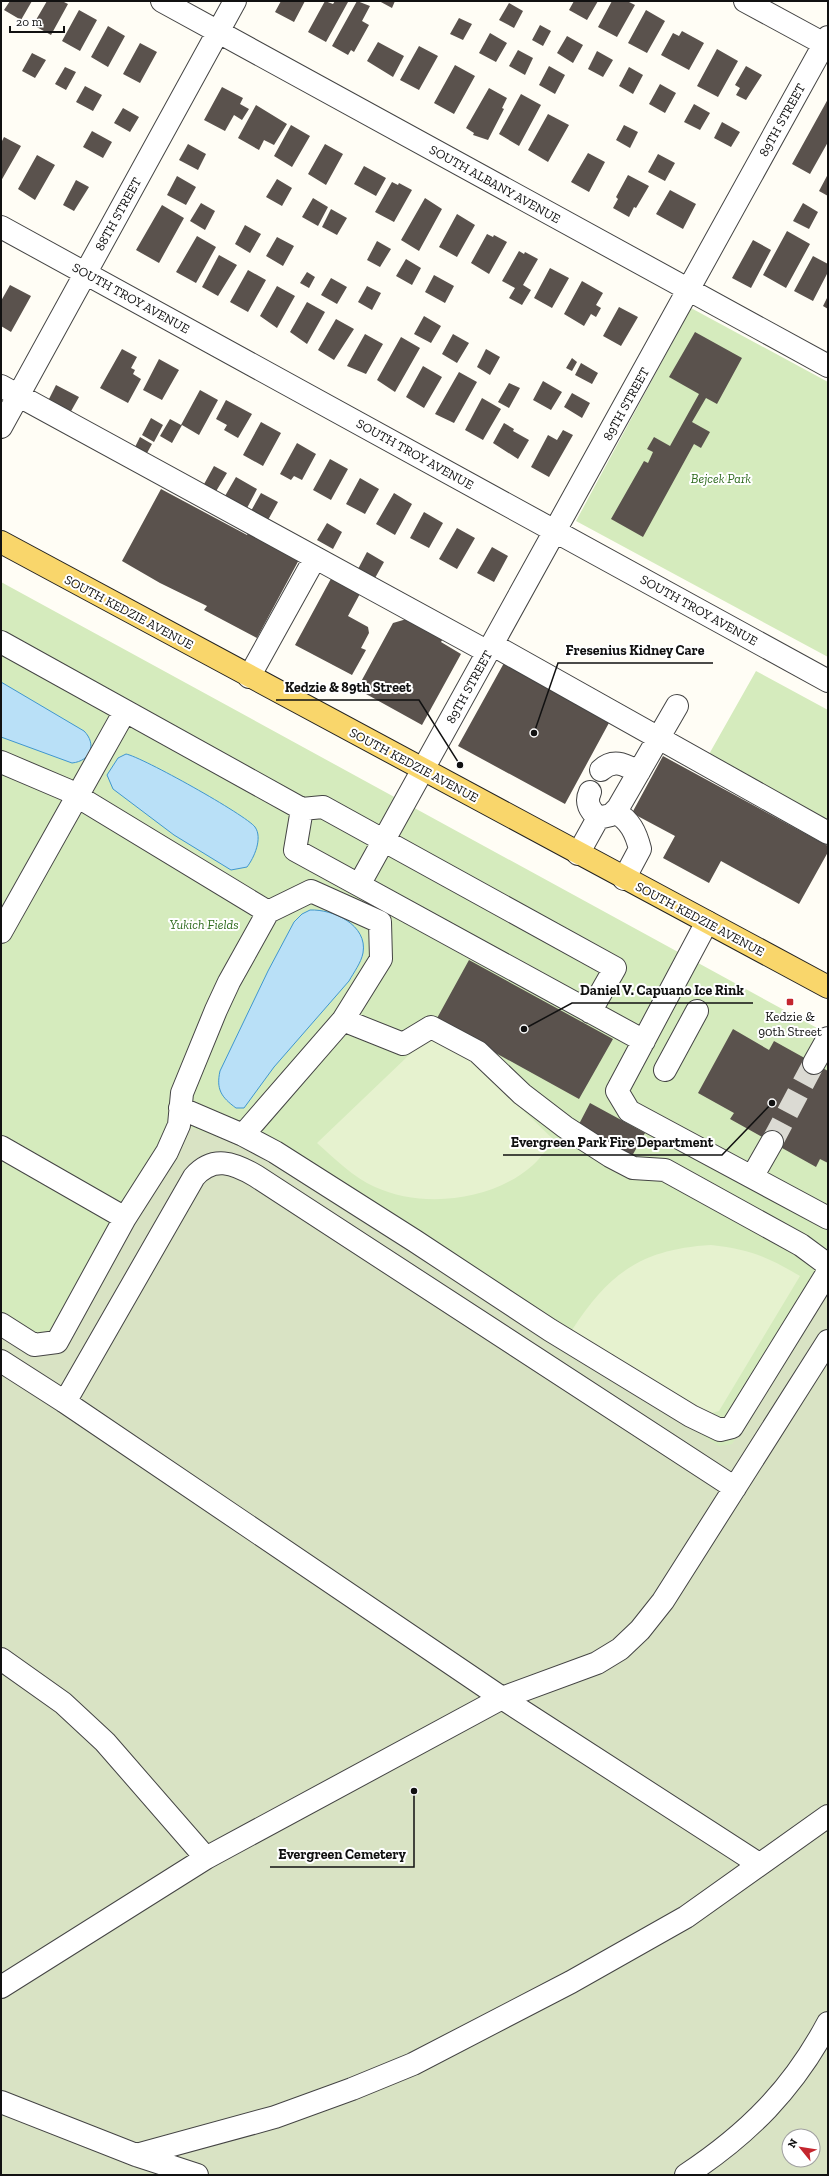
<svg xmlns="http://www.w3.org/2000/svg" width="829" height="2176" font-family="'Zilla Slab',serif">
	<rect width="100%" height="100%" fill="#fffdf5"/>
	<path fill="#d5ebbd" d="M691,308L828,382V657L576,521Z
		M1,582L828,1034V1291L732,1445L719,1447L241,1145L60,1349L1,1328Z
		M756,671L828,710V821L708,756Z"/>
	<path fill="#d9e3c4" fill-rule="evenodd" d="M186,1126L241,1145L719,1446L732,1444L828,1291V2175H1V1315L59,1349ZM789,2136H813V2160H789Z"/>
	<path fill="#e6f2cf" d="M430,1035L448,1038L554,1140C547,1148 541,1158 533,1165C493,1201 423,1209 375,1187C353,1177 335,1159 317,1143Z
		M711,1245C749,1249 768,1257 800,1276L719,1411L704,1415L572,1330C609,1273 642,1249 711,1245Z"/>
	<path fill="#b9e0f7" stroke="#3f96cf" d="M1,682L84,731C97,744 91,761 72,763L1,737Z
		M126,754C142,757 246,815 255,827C263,838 254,858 247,867L231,870L174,835L113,789L107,775L118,758Z
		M310,910C333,909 368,925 363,953C361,963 354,972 349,981L274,1067L244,1108H236C221,1097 216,1089 220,1071L268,971L294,922L302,914Z"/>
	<path fill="#5a524d" d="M10,1H32L21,20L4,10Z
		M47,1H62L68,4L51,35L33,25Z
		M281,1H305L294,22L275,12Z
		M325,1L333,4L335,1L348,2L326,42L308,32Z
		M357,1L370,6L362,21L369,25L354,52L351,50L348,55L332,46Z
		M379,1H395L392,8Z
		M574,1H598L587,20L569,10Z
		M612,1H627L635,5L617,37L598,27Z
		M509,3L523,11L514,28L499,20Z
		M79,10L97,20L80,51L62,41Z
		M646,10L665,21L647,53L628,43Z
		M459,18L472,24L463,40L450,34Z
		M540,25L551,31L543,46L532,40Z
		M108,26L125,36L108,67L91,57Z
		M682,31L704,43L689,70L661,55L673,33L679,36Z
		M490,33L507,43L496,62L479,53Z
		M567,36L583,45L573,63L557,53Z
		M378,42L404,56L393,77L367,61Z
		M140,43L157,52L140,83L123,74Z
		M419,46L438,56L419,90L400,80Z
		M717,49L738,61L718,97L697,86Z
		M518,50L533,58L525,75L509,66Z
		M597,51L613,60L603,77L588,69Z
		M32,53L46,60L35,78L22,71Z
		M455,65L475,76L454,114L434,103Z
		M549,66L565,75L555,94L539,85Z
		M746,66L762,75L746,100L736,95L740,88L735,85Z
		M65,67L76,72L66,90L55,84Z
		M629,67L643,75L633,94L619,86Z
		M660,84L676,93L665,113L649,104Z
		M85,86L102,95L93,111L76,102Z
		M222,87L243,98L240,104L249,109L242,120L234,115L225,131L204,120Z
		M489,88L507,98L502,108L504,109L488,140L473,135L474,133L466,128Z
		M521,94L541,105L519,146L499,134Z
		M828,99V142L810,174L792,164Z
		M694,104L710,113L700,130L684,122Z
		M256,105L287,124L274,145L264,140L259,150L238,138Z
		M123,108L139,117L130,132L114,123Z
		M548,114L569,125L548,162L528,150Z
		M722,122L740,132L731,147L714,138Z
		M291,125L310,136L292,167L274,156Z
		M624,125L638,132L630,148L616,140Z
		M92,131L112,142L103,158L83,147Z
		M4,137L21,146L1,181V143Z
		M188,144L206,154L198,170L179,160Z
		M325,144L343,154L326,185L308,174Z
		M588,153L605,162L589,192L571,182Z
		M658,154L675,163L665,181L648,172Z
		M37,155L55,165L35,200L18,189Z
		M364,166L386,178L376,196L354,184Z
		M828,174V196L819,191Z
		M628,175L649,186L636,208L634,207L629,217L613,208L618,199L616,197Z
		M177,176L196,187L186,205L167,195Z
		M277,179L292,188L282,206L266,197Z
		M76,180L89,187L74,211L63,205Z
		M392,182L398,185L399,183L412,190L394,222L375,212Z
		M670,190L696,204L683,229L656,214Z
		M313,198L328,207L318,226L302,217Z
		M425,198L442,209L419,251L401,240Z
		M201,203L215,211L205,230L190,221Z
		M803,203L818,212L809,229L793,221Z
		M162,205L184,218L159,263L136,250Z
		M331,209L347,218L337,235L322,227Z
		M457,214L475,225L457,257L439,247Z
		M245,225L261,234L250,253L235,244Z
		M787,231L810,244L786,288L763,275Z
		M487,234L493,237L494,235L507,242L489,274L471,263Z
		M197,236L216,247L196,283L176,272Z
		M277,237L294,246L283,266L266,256Z
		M753,240L771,250L751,288L732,278Z
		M377,241L391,249L380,267L367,260Z
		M519,251L524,254L525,252L538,259L523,285L531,290L522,305L509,298L515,288L502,281Z
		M219,255L237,265L218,296L202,287Z
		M813,256L828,264V272L813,301L794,291Z
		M406,259L421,268L412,285L396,276Z
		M550,268L569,278L552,308L534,298Z
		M248,270L266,280L248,312L230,302Z
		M307,272L315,277L309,288L300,283Z
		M434,275L454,286L445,303L425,292Z
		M331,278L347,287L337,304L321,295Z
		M582,281L603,293L596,305L601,308L596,317L591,314L584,326L564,314Z
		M10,285L31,296L11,332L1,326V301Z
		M277,286L295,296L277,328L260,316Z
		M367,286L381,293L372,310L358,302Z
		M828,296V309L823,306Z
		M307,302L325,312L307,344L290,332Z
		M619,307L638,317L621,346L603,336Z
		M424,316L441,326L431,343L414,334Z
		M336,319L354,329L334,360L318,350Z
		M695,332L742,358L717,404L706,398L692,422L710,432L701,448L694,444L643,537L611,519L644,461L648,463L653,452L647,449L654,437L670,446L699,394L669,377Z
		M365,334L383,344L366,374L347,366Z
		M453,334L469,343L457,363L442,354Z
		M401,337L420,348L395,392L377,380Z
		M122,349L137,357L131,368L135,370L133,374L141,379L128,403L100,388Z
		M486,349L500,357L490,375L477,367Z
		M572,358L577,362L572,371L566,368Z
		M159,359L179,370L162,400L143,390Z
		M581,363L598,373L592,384L575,375Z
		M423,366L442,377L424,408L406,397Z
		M459,372L477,382L454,423L435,414Z
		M543,381L562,392L551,410L533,400Z
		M509,383L520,388L509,408L498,402Z
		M56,385L79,397L70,413L48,401Z
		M200,390L218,400L199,435L182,425L172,443L160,436L170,419L181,425Z
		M572,393L590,403L582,418L564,407Z
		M482,398L501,409L483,440L465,430Z
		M226,400L252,414L238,438L224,430L227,425L216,419Z
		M151,418L163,425L154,442L142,435Z
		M261,422L281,433L263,466L243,455Z
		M504,423L514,429L513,431L529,440L518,459L493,443Z
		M563,430L573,435L549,477L531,467L548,435L557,440Z
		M140,437L152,444L147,453L135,447Z
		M297,443L316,454L302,480L294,476L291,480L280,474Z
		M330,459L348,469L331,500L313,490Z
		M214,466L227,473L215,493L203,486Z
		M236,477L257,489L247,508L225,496Z
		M360,478L379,489L365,514L346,504Z
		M161,489L247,535L251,528L301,556L257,638L204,610L207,606L160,583L122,561Z
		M261,493L278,502L268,520L251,511Z
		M394,493L412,504L395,535L376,524Z
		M424,512L443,523L429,548L410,538Z
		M327,523L342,532L333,549L317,540Z
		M457,528L475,538L457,569L439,559Z
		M492,547L508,556L494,582L477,573Z
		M367,552L384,562L375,578L358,569Z
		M333,575L362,590L348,616L368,627L369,633L361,648L366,650L352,675L295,645Z
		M410,618L444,637L441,642L461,654L422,725L357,689L393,623Z
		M504,663L610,721L565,804L458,746Z
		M663,756L828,846V852L799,904L721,861L709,883L663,858L675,836L632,813Z
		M469,960L613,1039L579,1099L436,1020Z
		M733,1029L769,1050L774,1041L828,1071V1163L820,1159L816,1167L730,1119L734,1113L698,1093Z
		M590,1103L645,1133L632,1156L578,1126Z"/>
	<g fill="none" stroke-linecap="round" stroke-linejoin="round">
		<path stroke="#dbdad3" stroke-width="22" stroke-dasharray="22 11" stroke-linecap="butt" d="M772,1142L814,1063"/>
		<g stroke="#444" stroke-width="24">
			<path id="minor" d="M162,1L828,366
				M745,1L828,46
				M1,227L828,681
				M1,386L488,652
				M1,427L235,1
				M1,642L302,809L323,807L615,968L590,1012
				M493,645L828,833
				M249,677L315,558
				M1,762L67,790L268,912L311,891L380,922L381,959L343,1020L243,1135
				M601,770C614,758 625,765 639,772
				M590,792C585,803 590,810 598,818
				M302,809L295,850L644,1041
				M615,812C630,820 636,833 640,849L624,879
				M598,818L611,815L618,808L677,706
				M578,854L598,818
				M359,885L828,37
				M707,922L617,1091L629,1111L828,1218
				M1,932L125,711
				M343,1020L403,1044L431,1027L478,1052L522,1094L565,1127L610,1156L633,1168L665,1170L801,1245L828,1265
				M814,1063L828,1038
				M665,1070L697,1011
				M180,1108L243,1135L275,1152L415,1241L550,1330L691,1416L720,1430L732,1427L826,1275L828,1267
				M1,1147L125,1218
				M752,1177L772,1142
				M1,1324L34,1345L57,1342L125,1218L167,1152L179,1125L182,1093L216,1010L229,982L268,912
				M1,1361L65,1402L502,1698L759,1864
				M65,1402L194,1177C213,1155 234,1163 256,1176L735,1488
				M1,1659L63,1703L105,1742L206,1858
				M1,1987L206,1858L502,1698L597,1663L620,1649L640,1630L663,1601L828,1341
				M1,2102L136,2155L197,2175
				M136,2155L275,2117L352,2089L413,2064L571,1982L686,1917L828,1816
				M686,2175C748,2134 793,2089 828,2023"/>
		</g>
		<g stroke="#222" stroke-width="24">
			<path id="major" d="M1,542L828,987"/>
		</g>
		<use href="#minor" stroke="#fff" stroke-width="22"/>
		<use href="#major" stroke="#f9d66b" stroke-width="22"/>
	</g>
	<rect fill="#c4262e" stroke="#fff" stroke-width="1.5" x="786" y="998" width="8" height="8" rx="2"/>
	<g text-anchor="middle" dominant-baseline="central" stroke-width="4" stroke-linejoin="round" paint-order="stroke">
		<g font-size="13" fill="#111" stroke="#fff">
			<text transform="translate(782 120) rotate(-61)">89TH STREET</text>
			<text transform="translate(495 184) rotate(29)">SOUTH ALBANY AVENUE</text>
			<text transform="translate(118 214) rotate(-61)">88TH STREET</text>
			<text transform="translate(131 298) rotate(29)">SOUTH TROY AVENUE</text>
			<text transform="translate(626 404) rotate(-61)">89TH STREET</text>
			<text transform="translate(415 454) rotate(29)">SOUTH TROY AVENUE</text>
			<text transform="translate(699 610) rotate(29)">SOUTH TROY AVENUE</text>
			<text transform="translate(129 612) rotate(28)">SOUTH KEDZIE AVENUE</text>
			<text transform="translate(469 687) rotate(-61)">89TH STREET</text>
			<text transform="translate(414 765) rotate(28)">SOUTH KEDZIE AVENUE</text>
			<text transform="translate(700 919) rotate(28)">SOUTH KEDZIE AVENUE</text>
		</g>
		<g font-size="13" font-style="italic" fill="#2f6b1f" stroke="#fff">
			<text x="721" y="478">Bejcek Park</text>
			<text x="204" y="924">Yukich Fields</text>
		</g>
		<g font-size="13" fill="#111" stroke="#fff">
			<text x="790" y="1016">Kedzie &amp;<tspan x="790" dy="15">90th Street</tspan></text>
		</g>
	</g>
	<path fill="none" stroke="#111" stroke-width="1.5" d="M534 733L558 663H713M460 765L419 700H276M524 1029L572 1003H753M772 1103L722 1155H503M414 1791L414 1867H270"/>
	<g fill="#111" stroke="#fff" stroke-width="1.5">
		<circle cx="534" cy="733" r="4"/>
		<circle cx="460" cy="765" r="4"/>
		<circle cx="524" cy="1029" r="4"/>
		<circle cx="772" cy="1103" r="4"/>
		<circle cx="414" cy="1791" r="4"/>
	</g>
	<g font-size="14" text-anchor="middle" font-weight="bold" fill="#111" stroke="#fff" stroke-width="4" stroke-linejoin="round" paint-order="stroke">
		<text x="635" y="655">Fresenius Kidney Care</text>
		<text x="348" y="692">Kedzie &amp; 89th Street</text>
		<text x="662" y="995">Daniel V. Capuano Ice Rink</text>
		<text x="612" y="1147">Evergreen Park Fire Department</text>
		<text x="342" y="1859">Evergreen Cemetery</text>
	</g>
	<rect width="829" height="2176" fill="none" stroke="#111111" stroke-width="4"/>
	<g transform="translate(801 2148) rotate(300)"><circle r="19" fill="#ffffff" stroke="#a0a0a0"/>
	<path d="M0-3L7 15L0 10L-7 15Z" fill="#c4262e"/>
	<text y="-6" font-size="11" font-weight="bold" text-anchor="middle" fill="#111111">N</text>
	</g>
	<path d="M10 26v6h54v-6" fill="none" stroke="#111111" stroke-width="2"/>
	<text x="16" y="26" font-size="12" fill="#111111" stroke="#ffffff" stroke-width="3" paint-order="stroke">20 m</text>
</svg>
